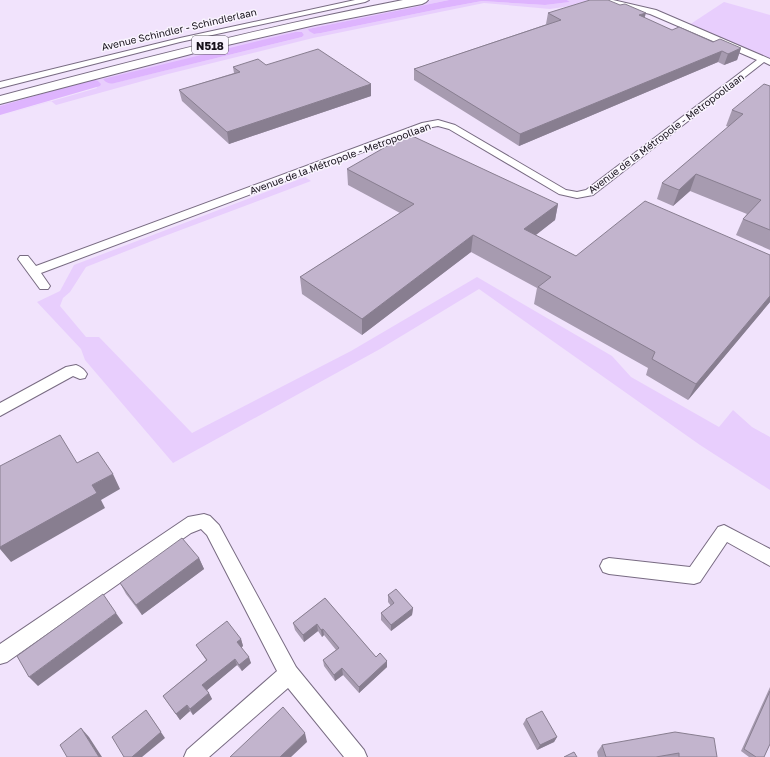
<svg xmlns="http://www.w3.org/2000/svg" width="770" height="757" font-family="'Golos Text',sans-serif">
	<rect width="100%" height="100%" fill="#f1e3fc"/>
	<path fill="#e8cefd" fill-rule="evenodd" d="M432,0H449L308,29L314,34L321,33L444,8L482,1L545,5L570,2L567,0H601L598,2L550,9L484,3L313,38L168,74L56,105L51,101L0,116L97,88L93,79L0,106V103L181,55L354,15ZM295,32H302L304,35L302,37L110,84Z
		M724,2L770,15V59L689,25Z
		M305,177L311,181L162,237L86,267L70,292L63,298L60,306L86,337H99L192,433L351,351L477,277L612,356L631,377L719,427L733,410L752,427L770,437V490L700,445L479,289L380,349L173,463L85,360L81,349L37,302L60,291L74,265Z"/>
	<path fill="#deb4fe" d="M449,0H567L570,2L545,5L482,1L444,8L321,33L314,34L309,31L308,29Z
		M295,32H302L304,35L302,37L119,82C112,84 108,85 103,79Z
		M93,79L98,81L101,84L100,86L0,115V106Z"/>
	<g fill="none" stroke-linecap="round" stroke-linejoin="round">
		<g stroke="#786b82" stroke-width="2">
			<path id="street" d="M355,0H369L365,2L180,42L0,88V82L180,38Z
				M600,0H613L656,10L770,59V65L764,62L593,195L577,198L559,194L449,129L438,126L427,128L41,273L50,286L48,289H40L18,259L20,256H28L36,266L422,123L438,120L455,125L566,190L577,192L586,190L757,60L650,14L601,2Z
				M76,365C81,367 84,369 87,374L85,378L80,379L73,376L0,416V403L66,367Z
				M204,514L210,516L219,525L296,667L364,750L367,757H344L288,688L209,757H184L187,750L277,671L207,535L201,529L191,533L7,662L0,664V644L188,517Z
				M724,525L770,549V566L727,542L700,582L694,584L609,574L603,572L600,566L603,560L609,558L690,567L718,527Z"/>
		</g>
		<g stroke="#786b82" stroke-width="2">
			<path id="highway" d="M403,0H428L426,2L422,4L315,25L210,49L0,104V96C134,60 268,26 403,0Z"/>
		</g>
		<use href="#street" fill="#fff" fill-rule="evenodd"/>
		<use href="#highway" fill="#fff" fill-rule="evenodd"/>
	</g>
	<path fill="#a79bb0" d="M548,13L644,18L672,30L713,42L741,48L737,60L724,65L718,62L519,146L414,80V69L547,24H546Z
		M266,65L371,84V96L229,144L182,101L179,90L234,73L233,67Z
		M770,86V250L736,235L743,219L747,214L690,191L673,206L657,199L662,183L729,127L726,126L732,110Z
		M347,169L558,204L555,220L535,235L576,256L770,255V302L688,400L646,375L648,368L534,304L537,288L471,252L362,335L302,294L300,277L400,213L348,185Z
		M199,558L204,569L142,615L126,594L120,583Z
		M388,595L413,608L412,615L391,631L381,620V613L391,606L388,602Z
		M325,598L376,657L387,667L359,693L343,675L335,681L324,666L323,660L336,650L324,635L322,637L318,631L304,642L295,630L293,623Z
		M241,639L243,646L241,647L251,663L242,671L237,665L207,690L212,699L193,715L190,711L180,720L163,696L206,660L196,645Z
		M770,687V744L764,757H749L741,751Z
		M526,719L557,737L554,742L537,750L523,724Z
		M602,745L717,757H598L597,752Z"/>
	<path fill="#887e90" d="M646,13L643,23L639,15Z
		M741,48L737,60L724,65L728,54Z
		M722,51L718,62L519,146L520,134Z
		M371,84V96L229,144L227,132Z
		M696,174L690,191L673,206L679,190Z
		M558,204L555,220L522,246L524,229Z
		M473,235L471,252L362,335V319Z
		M770,296V302L688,400L696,384Z
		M113,474L120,489L101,500L105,508L11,562L0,549V547L92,485Z
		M199,558L204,569L142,615L136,605Z
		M413,608L412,615L391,631V625Z
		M116,613L123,623L38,686L29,677Z
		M317,624L318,631L304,642L303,635Z
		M323,629L324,635L322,637L321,630Z
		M241,639L243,646L240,649L237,642Z
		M249,657L251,663L242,671L239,665Z
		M235,659L237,665L206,691L202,685Z
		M387,661V667L359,693V687Z
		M342,668L343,675L335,681L334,675Z
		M209,693L212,699L193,715L190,709Z
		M187,705L190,711L180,720L176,714Z
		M146,710L165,738L142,757H132Z
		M81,728L89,737L102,757H99Z
		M305,733L307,742L291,757H280Z
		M557,737L554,742L537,750L540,745Z"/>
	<path fill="#c2b4cd" stroke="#887e90" d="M590,0H608L620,5L625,4L646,13L639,15L672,30L679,27L713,42L720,39L741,48L728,54L722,51L520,134L414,69L561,20L548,13Z
		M318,49L371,84L227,132L179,90L240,72L233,67L258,59L266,65Z
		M764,84L770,86V230L743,219L761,200L696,174L679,190L662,183L743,114L732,110Z
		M408,134L558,204L524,229L576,256L645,201L770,255V296L696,384L652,359L655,352L538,287L551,277L473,235L362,319L300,277L414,204L347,169Z
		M60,435L77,463L98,452L113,474L92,485L97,493L0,547V466Z
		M182,538L199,558L136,605L120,583Z
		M396,589L413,608L391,625L381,613L394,603L388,595Z
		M103,594L116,613L29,677L17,656Z
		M325,598L376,657L380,653L387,661L359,687L342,668L334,675L323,660L339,648L323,629L321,630L317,624L303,635L293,623Z
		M227,621L241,639L237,642L249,657L239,665L235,659L202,685L209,693L190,709L187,705L176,714L163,696L207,660L196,645Z
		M770,691V744L764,757H756L744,749Z
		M283,707L305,733L280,757H230Z
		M146,710L161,732L132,757H124L112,737Z
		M542,711L557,737L540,745L526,719Z
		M81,728L99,757H67L60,745Z
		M675,732L714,738L717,757H679V753L656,757H606L602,745Z
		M574,752L577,757H564Z"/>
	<g text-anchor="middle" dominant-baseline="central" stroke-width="3" stroke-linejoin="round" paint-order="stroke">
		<g font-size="10" fill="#17121b" stroke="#f9f4fe">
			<text transform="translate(179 29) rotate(-13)">Avenue Schindler - Schindlerlaan</text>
			<text transform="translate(666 133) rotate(-37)">Avenue de la Métropole - Metropoollaan</text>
			<text transform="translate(340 158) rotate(-20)">Avenue de la Métropole - Metropoollaan</text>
		</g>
		<rect fill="#f9f4fe" stroke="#5b565f" stroke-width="1" x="192" y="36" width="36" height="18" rx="3"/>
		<g font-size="11" font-weight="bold" fill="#17121b">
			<text x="210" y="45">N518</text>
		</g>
	</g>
</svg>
